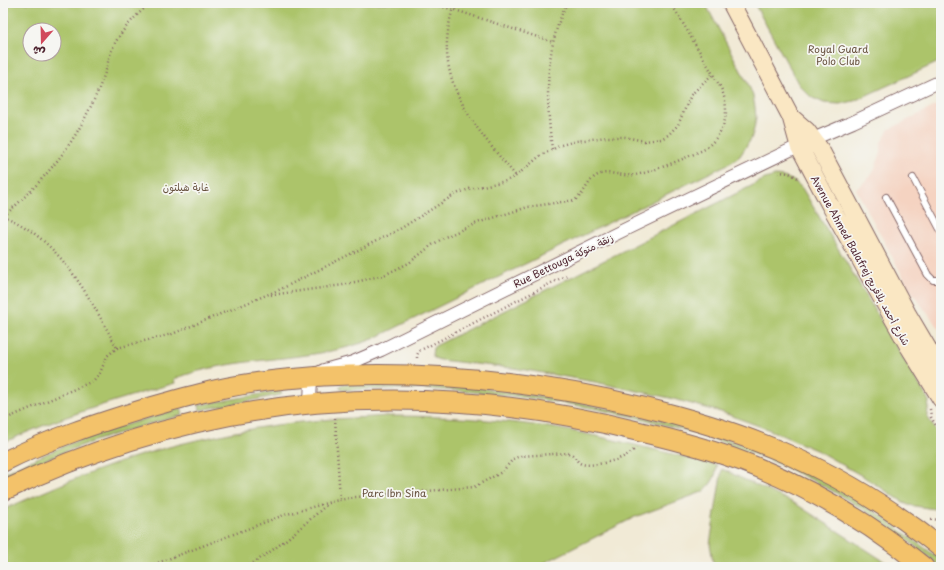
<svg xmlns="http://www.w3.org/2000/svg" width="944" height="570" font-family="'Playpen Sans','Playpen Sans Arabic',sans-serif">
	<rect width="100%" height="100%" fill="#f6f6f2"/>
	<filter id="ink" filterUnits="userSpaceOnUse"><feTurbulence type="fractalNoise" baseFrequency=".025" numOctaves="2"/><feDisplacementMap in="SourceGraphic" scale="8" xChannelSelector="R" yChannelSelector="G"/><feConvolveMatrix kernelMatrix="1 2 1 2 8 2 1 2 1" color-interpolation-filters="sRGB"/></filter>
	<filter id="wash" filterUnits="userSpaceOnUse"><feTurbulence type="fractalNoise" baseFrequency=".012" numOctaves="4" result="noise"/><feDisplacementMap in="SourceGraphic" scale="16" xChannelSelector="R" yChannelSelector="G"/><feGaussianBlur stdDeviation="0.9" result="paint"/><feColorMatrix in="noise" values="0 0 0 0 0 0 0 0 0 0 0 0 0 0 0 0 0 1.4 0 .05"/><feComposite in="paint" operator="in"/></filter>
	<g filter="url(#wash)">
		<rect width="100%" height="100%" fill="#f1ead6"/>
		<path fill="#f5d3c1" d="M941,103V332L909,288L856,189L870,177L875,169L881,152V142L886,135L888,130Z"/>
		<path fill="#acc46a" stroke="#7b724a" fill-rule="evenodd" d="M3,3H705L749,86L753,96L755,107L756,118L754,129L751,139L740,156L732,162L373,339C310,364 238,354 174,379L175,383C117,400 58,417 3,443ZM30,30H54V54H30Z
			M754,3H941V61L854,101L840,104L824,103L811,97L799,85Z
			M775,176C787,177 793,179 802,188L929,401L927,416L941,439V510L908,505L864,477L818,451L770,430L721,412L670,398L595,382L520,369L440,360L434,358L432,355L433,348L435,346L765,179Z
			M396,383L473,387L569,400L672,423L748,446L824,480L880,515L941,560V567C900,532 856,502 808,478C708,428 584,401 473,392C430,388 386,389 342,390L339,387L342,384Z
			M279,391L282,393L280,395L200,410L199,405Z
			M181,408L183,415C121,431 60,450 3,479V473L64,446L93,435Z
			M387,416C457,416 528,421 596,436C636,445 676,455 717,465C716,477 712,484 702,492L635,517L536,567H3V508L6,507L7,508C72,479 137,452 207,438C241,430 277,424 312,421C337,418 362,418 387,416Z
			M722,469L796,504L893,567H714L710,544Z"/>
	</g>
	<g filter="url(#ink)">
		<g fill="none" stroke-linecap="round" stroke-linejoin="round">
			<g stroke="#846667" stroke-width="8">
				<path id="lane" d="M913,178L941,231
					M886,197L928,275L933,280H941"/>
			</g>
			<g stroke="#846667" stroke-width="14">
				<path id="street" d="M310,403L311,377L324,370L353,362L381,350L630,227L813,139L853,122L941,81"/>
			</g>
			<g stroke="#846667" stroke-width="19">
				<path id="secondary" d="M731,3L791,117L799,146L830,205L909,347L941,399
					M791,117L807,131L820,149L907,313L941,371"/>
			</g>
			<g stroke="#846667" stroke-width="21">
				<path id="primary" d="M3,462C49,439 98,423 147,408C182,398 217,388 253,383C276,379 300,378 323,376C430,370 538,382 643,407C693,419 742,434 789,455C844,479 895,511 941,548
					M3,491C210,392 419,376 641,432C675,440 710,449 744,462C809,487 870,523 924,567"/>
			</g>
			<path stroke="#846667" stroke-width="2.5" stroke-dasharray="1 3" stroke-linecap="butt" d="M424,3L452,9L553,42
				M454,3C450,19 446,35 447,52C449,100 486,140 516,176
				M552,149C546,100 544,49 567,3
				M778,172L789,173L798,178
				M3,216C61,239 89,297 117,348
				M4,216C38,186 68,153 88,112C95,99 101,84 106,70C108,63 109,56 112,50C118,33 137,14 151,3
				M271,295L343,285L384,275L409,263L432,245L445,237L477,223L528,207L575,200C586,193 587,180 598,175C609,170 622,177 635,175C653,172 688,157 705,149C726,132 731,112 721,88L671,3
				M417,358V355L419,351L567,275
				M930,409L931,417L941,434
				M335,418L340,499
				M3,420L93,381L100,373L107,356L117,348L172,334L281,289L400,229L454,195L469,189L506,181L516,176L540,156L561,145L576,141L607,137H625L645,141L661,139L668,135L678,125L691,95L705,81L713,74
				M931,519L941,520
				M147,567L284,515L334,501L356,497L474,487L502,472L513,459L520,456L568,453C577,455 575,462 582,464C591,467 615,461 623,457C628,455 632,452 636,448
				M246,567C277,550 302,526 329,503"/>
			<use href="#lane" stroke="#fff" stroke-width="6"/>
			<use href="#street" stroke="#fff" stroke-width="12"/>
			<use href="#secondary" stroke="#fae7c3" stroke-width="17"/>
			<use href="#primary" stroke="#f3c26a" stroke-width="19"/>
		</g>
	</g>
	<g text-anchor="middle" dominant-baseline="central" stroke-width="3.5" stroke-linejoin="round" paint-order="stroke">
		<g font-size="10" fill="#67513e" stroke="#f6f6f2">
			<text x="838" y="48">Royal Guard<tspan x="838" dy="12">Polo Club</tspan></text>
			<text x="186" y="186">غابة هيلتون</text>
			<text x="394" y="492">Parc Ibn Sina</text>
		</g>
		<g font-size="10" fill="#4a1f2b" stroke="#f6f6f2">
			<text transform="translate(563 260) rotate(-26)">Rue Bettouga زنقة متوكة</text>
			<text transform="translate(861 260) rotate(61)">Avenue Ahmed Balafrej شارع أحمد بلافريج</text>
		</g>
	</g>
	<rect width="944" height="570" fill="none" stroke="#f6f6f2" stroke-width="16"/>
	<g transform="translate(42 42) rotate(200)"><circle r="19" fill="#f6f6f2" stroke="#b1a0a2"/>
	<path d="M0-3L7 15L0 10L-7 15Z" fill="#d1495b"/>
	<text y="-6" font-size="11" font-weight="bold" text-anchor="middle" fill="#4a1f2b">ش</text>
	</g>
</svg>
